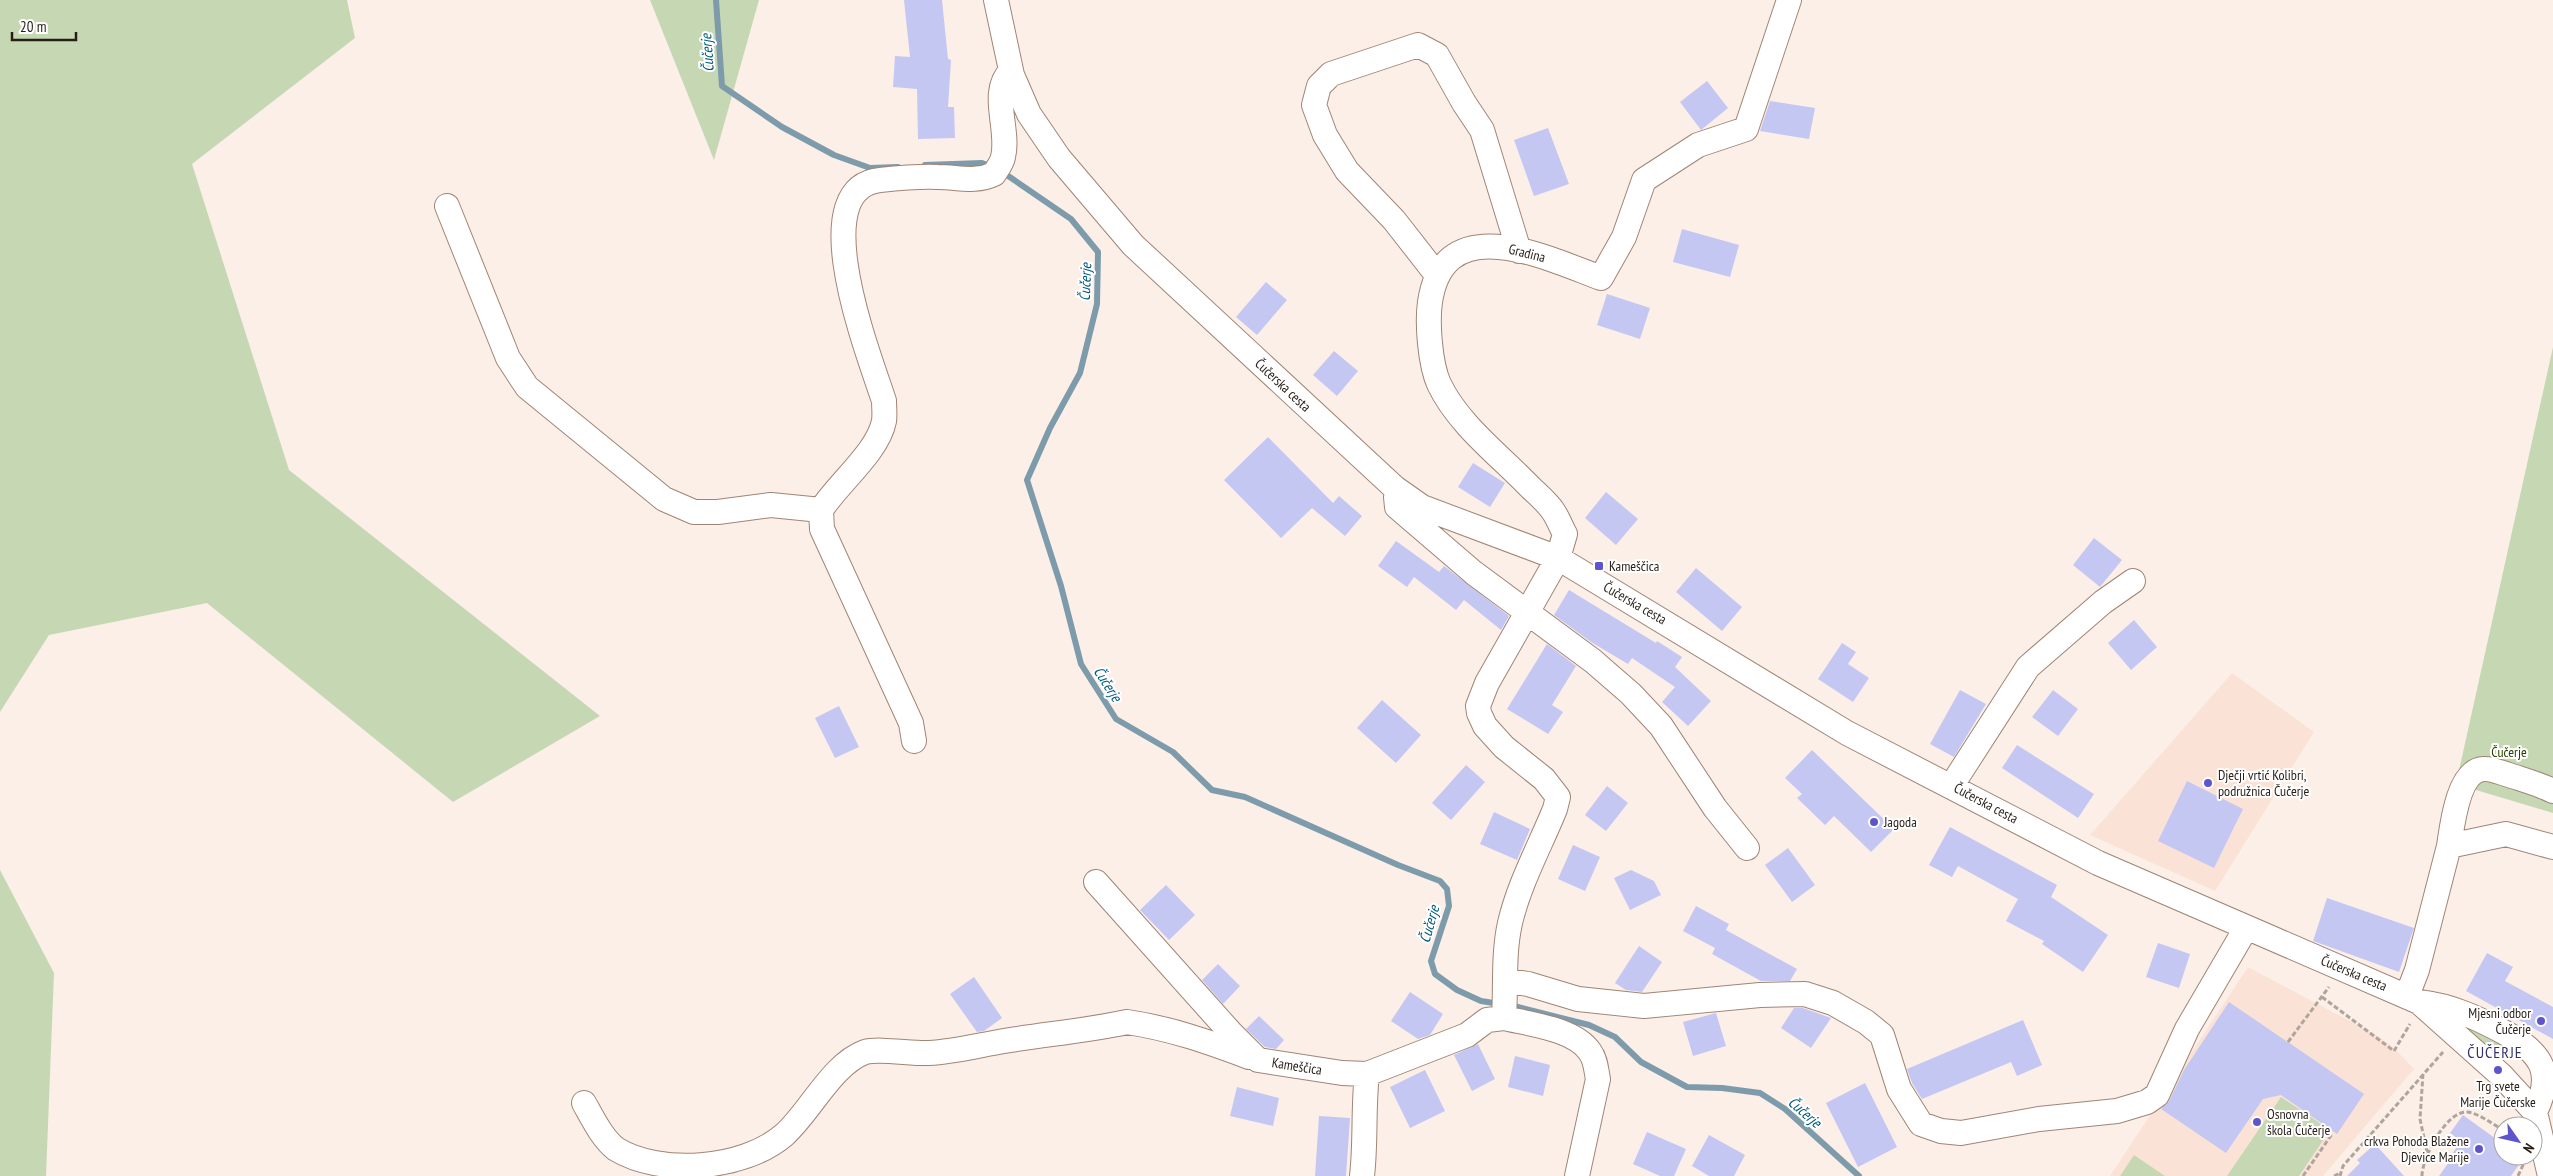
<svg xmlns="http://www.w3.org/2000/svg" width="2553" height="1176" font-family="'PT Sans Narrow',sans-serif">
	<rect width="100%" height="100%" fill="#fbefe8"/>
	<path fill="#fae3d6" d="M2232,673L2314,732L2215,891L2090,835Z
		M2248,967L2378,1036L2394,1048L2414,1069L2323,1176H2110Z"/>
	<path fill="#c6d8b3" d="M0,0H347L355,38L192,164L289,470L600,716L453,802L207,603L49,635L0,712Z
		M650,0H759L714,160Z
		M2553,347V813L2456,784Z
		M0,870L54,973L46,1176H0Z
		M2455,1017L2508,1048L2510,1052L2503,1061L2500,1060L2452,1018Z
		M2281,1097L2330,1130L2299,1176H2227Z
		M2134,1155L2165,1176H2120Z"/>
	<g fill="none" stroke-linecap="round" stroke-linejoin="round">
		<path stroke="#7d9baa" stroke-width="6" d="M716,0L722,86L782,127L834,155L870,168L898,167
			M925,165L982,163L992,167
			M1001,171L1071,219L1098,252L1097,304L1080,373L1050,428L1027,480L1061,586L1081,664L1116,719L1173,752L1212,790L1245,797L1398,865L1440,881L1447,889L1449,906L1431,961L1435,974L1457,990L1481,1001L1500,1004
			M1510,1005L1589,1025L1615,1037L1641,1062L1687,1087L1722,1088L1760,1093L1785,1109L1859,1176"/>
	</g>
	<path fill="#c5c7f3" d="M904,0H942L948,59L951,60L948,107H954L955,138L918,139L917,89L893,87L895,56L910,57Z
		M1707,81L1728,108L1701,130L1680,102Z
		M1770,101L1815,108L1809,139L1760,131Z
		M1548,128L1569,184L1534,196L1514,140Z
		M1682,229L1739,245L1730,277L1673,262Z
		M1266,282L1287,300L1257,335L1236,317Z
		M1607,294L1650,308L1640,339L1597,325Z
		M1334,351L1358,371L1337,396L1313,375Z
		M1268,437L1333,503L1339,496L1362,516L1345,536L1312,508L1281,538L1224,480Z
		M1473,463L1505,483L1490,507L1458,487Z
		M1606,492L1638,519L1616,545L1585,518Z
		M2094,538L2122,560L2100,587L2073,565Z
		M1396,541L1439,572L1444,566L1509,616L1501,630L1464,600L1456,610L1414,577L1407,587L1378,566Z
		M1696,568L1742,607L1722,631L1676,592Z
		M1569,590L1656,643L1657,641L1682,657L1675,667L1711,701L1688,726L1662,702L1675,687L1632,658L1628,664L1591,642L1554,615Z
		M2134,620L2157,647L2131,670L2108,643Z
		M1842,643L1856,652L1848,664L1869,678L1853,702L1818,679Z
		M1547,644L1576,666L1552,705L1563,712L1548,734L1507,709Z
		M1960,690L1986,704L1954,757L1930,744Z
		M2053,690L2078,709L2058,736L2032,717Z
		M1382,700L1421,735L1396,763L1357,728Z
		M839,706L859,747L835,758L815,718Z
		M2017,745L2094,794L2078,818L2002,768Z
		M1812,750L1894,829L1871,852L1834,816L1825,825L1797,798L1802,794L1785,778Z
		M1466,765L1485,782L1451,820L1432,803Z
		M2187,781L2243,809L2214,868L2158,841Z
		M1607,786L1628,803L1606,831L1585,815Z
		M1494,812L1530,829L1517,860L1480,844Z
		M1950,827L2057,885L2051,897L2108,935L2083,972L2042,944L2044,941L2006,921L2018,899L1958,866L1952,877L1929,865Z
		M1573,845L1600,857L1585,891L1558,879Z
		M1788,848L1815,885L1792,902L1765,865Z
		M1631,870L1654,881L1661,895L1630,910L1614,878Z
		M1166,885L1195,915L1169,940L1140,910Z
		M2327,898L2414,928L2399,972L2313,941Z
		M1696,906L1729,924L1726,930L1797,969L1790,981H1761L1712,954L1715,948L1683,931Z
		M2158,943L2190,954L2179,988L2146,977Z
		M1639,946L1662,962L1642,992L1626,990L1615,983Z
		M2487,953L2513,967L2505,981L2553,1007V1039L2466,991Z
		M1218,964L1240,986L1223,1004L1202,980Z
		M974,977L1002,1018L984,1031L977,1032L950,994Z
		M1410,992L1443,1014L1430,1035L1418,1039L1391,1021Z
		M2229,1002L2364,1094L2337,1134L2281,1095L2263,1099L2226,1153L2161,1109L2169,1101L2184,1070Z
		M1794,1008H1803L1831,1018L1811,1048L1781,1028Z
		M1716,1013L1726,1046L1693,1056L1683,1022Z
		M1259,1016L1284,1040L1276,1049L1265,1047L1246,1029Z
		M2023,1020L2042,1065L2017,1076L2011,1062L1922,1099L1912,1083L1907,1069Z
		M1478,1044L1495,1079L1472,1091L1454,1055Z
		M1515,1056L1550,1065L1543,1096L1508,1087Z
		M1425,1070L1445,1111L1410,1128L1390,1087Z
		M1865,1083L1897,1147L1858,1167L1826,1103Z
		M1237,1087L1279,1098L1273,1126L1230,1116Z
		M2463,1115L2503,1144V1156H2518L2523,1159L2511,1176H2439L2454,1155L2452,1154L2461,1141L2450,1133Z
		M1319,1116L1350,1118L1346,1176H1315Z
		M1647,1132L1686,1149L1674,1176H1660L1633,1164Z
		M1709,1135L1745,1155L1734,1176H1709L1692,1166Z
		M2375,1144L2404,1176H2347L2360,1163L2357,1160Z"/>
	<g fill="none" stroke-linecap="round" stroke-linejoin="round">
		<g stroke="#a08575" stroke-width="26">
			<path id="minor" d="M996,0L1012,75L1029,114L1059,158L1133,245L1395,488L1422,507L1558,558L1847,733L2098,863L2419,1002C2453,1006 2480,1019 2509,1035C2544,1055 2553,1075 2535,1112
				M447,206L508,358L527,387L664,499L694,512H718L771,505L821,510
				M1437,275L1394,220L1347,171L1325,135L1314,105L1319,86L1331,74L1418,45L1437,55L1464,103L1482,130L1519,251
				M1396,497L1397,507L1474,573L1593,661L1631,694L1661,726L1715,808L1747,848
				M914,741L911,723L822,529L821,510C838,483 878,452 884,421C885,414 884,407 884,401C871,360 802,188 880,180C899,178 919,176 938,177C958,177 975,183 994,174C997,169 1002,163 1003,157C1010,130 989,92 1011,71
				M1952,785L2028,667L2103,602L2133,581
				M2449,846C2452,826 2458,771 2483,769C2492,768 2501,773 2509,775C2524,780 2539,784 2553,791
				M1096,882L1231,1033L1258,1060L1342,1073L1367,1074L1467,1035L1487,1020L1504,1018C1506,987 1503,954 1510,923C1519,884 1540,846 1555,809L1558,797L1544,779L1504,747L1485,726L1479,713L1478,706L1487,683L1558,558L1565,534C1561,527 1558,518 1553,511C1547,502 1537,494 1529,486C1499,455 1458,424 1439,384C1430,364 1427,323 1430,302C1444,208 1544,257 1601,278L1624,237L1644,180L1698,145L1746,129L1789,0
				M1507,981L1528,984L1578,999L1644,1006L1760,995L1805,994L1833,1003L1866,1022L1882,1035L1899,1089L1921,1124L1941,1131L1961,1133L2039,1119L2117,1111L2147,1102L2157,1095L2187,1029L2246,928
				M2407,996L2417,970L2449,846L2506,834L2553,847
				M2419,1002L2502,1076L2535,1112L2550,1176
				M1504,1018C1530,1024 1575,1029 1590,1052C1596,1060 1596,1070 1598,1079L1577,1176
				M584,1103C593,1119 602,1138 616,1149C660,1176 743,1170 784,1135C810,1112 832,1064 865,1052C879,1048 913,1054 929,1053C954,1052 980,1045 1004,1041C1045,1034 1086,1031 1127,1022C1169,1028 1209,1042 1249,1057
				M1362,1176C1366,1142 1363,1108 1367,1074"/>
		</g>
		<path stroke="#b0a59e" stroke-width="3" stroke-dasharray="5 2.5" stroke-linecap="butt" d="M2322,997L2394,1051L2410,1024
			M2288,1042L2329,987
			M2423,1074L2420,1119L2427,1152
			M2498,1141L2503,1135
			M2303,1176L2332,1134
			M2334,1176L2340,1173
			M2340,1176L2343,1166L2443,1052
			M2422,1176C2422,1158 2446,1111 2467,1112C2478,1113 2493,1124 2503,1130
			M2518,1176L2524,1163"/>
		<use href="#minor" stroke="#fff" stroke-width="24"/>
	</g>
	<g fill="#5e55cd" stroke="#fff" stroke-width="2">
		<rect x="1594" y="561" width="10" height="10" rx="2.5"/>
		<circle cx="2208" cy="783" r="5"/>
		<circle cx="1874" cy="822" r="5"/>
		<circle cx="2541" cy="1021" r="5"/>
		<circle cx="2498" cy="1070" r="5"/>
		<circle cx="2257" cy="1122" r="5"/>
		<circle cx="2479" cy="1149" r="5"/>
	</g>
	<g text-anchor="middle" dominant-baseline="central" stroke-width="4" stroke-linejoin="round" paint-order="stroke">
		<g font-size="14" fill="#281e18" stroke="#fff">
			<text transform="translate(1527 253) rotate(14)">Gradina</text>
			<text transform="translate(1283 385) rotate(43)">Čučerska cesta</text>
			<text transform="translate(1635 603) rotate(30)">Čučerska cesta</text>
			<text transform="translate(1986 803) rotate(28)">Čučerska cesta</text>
			<text transform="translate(2354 973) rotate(23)">Čučerska cesta</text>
			<text transform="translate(1297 1066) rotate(9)">Kameščica</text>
		</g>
		<g font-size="14" fill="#281e18" stroke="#fff" text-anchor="start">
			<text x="1609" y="566">Kameščica</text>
			<text x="2218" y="775">Dječji vrtić Kolibri,<tspan x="2218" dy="16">podružnica Čučerje</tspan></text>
			<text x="1884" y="822">Jagoda</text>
			<text x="2531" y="1013" text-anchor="end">Mjesni odbor<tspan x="2531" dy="16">Čučerje</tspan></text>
			<text x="2498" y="1086" text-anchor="middle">Trg svete<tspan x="2498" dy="16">Marije Čučerske</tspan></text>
			<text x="2267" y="1114">Osnovna<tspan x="2267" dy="16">škola Čučerje</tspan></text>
			<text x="2469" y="1141" text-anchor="end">crkva Pohoda Blažene<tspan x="2469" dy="16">Djevice Marije</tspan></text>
		</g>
		<g font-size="14" fill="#2a4100" stroke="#fff">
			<text x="2509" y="752">Čučerje</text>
		</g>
		<g font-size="15" font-style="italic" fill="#005b7b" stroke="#fff">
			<text transform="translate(707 53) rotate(-94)">Čučerje</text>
			<text transform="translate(1085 282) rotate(-88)">Čučerje</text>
			<text transform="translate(1108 684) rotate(57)">Čučerje</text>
			<text transform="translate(1429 924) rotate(-74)">Čučerje</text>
			<text transform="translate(1805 1112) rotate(41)">Čučerje</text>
		</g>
		<g font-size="16" letter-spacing="1" fill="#32306b" stroke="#fff">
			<text x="2495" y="1052">ČUČERJE</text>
		</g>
	</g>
	<g transform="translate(2518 1141) rotate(124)"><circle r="24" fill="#ffffff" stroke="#a9a5a3"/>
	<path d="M0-4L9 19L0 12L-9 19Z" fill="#5e55cd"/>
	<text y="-8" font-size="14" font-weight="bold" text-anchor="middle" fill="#281e18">N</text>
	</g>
	<path d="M12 32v8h64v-8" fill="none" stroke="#281e18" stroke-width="2.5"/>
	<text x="20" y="32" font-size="15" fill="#281e18" stroke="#ffffff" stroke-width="4" paint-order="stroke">20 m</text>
</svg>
